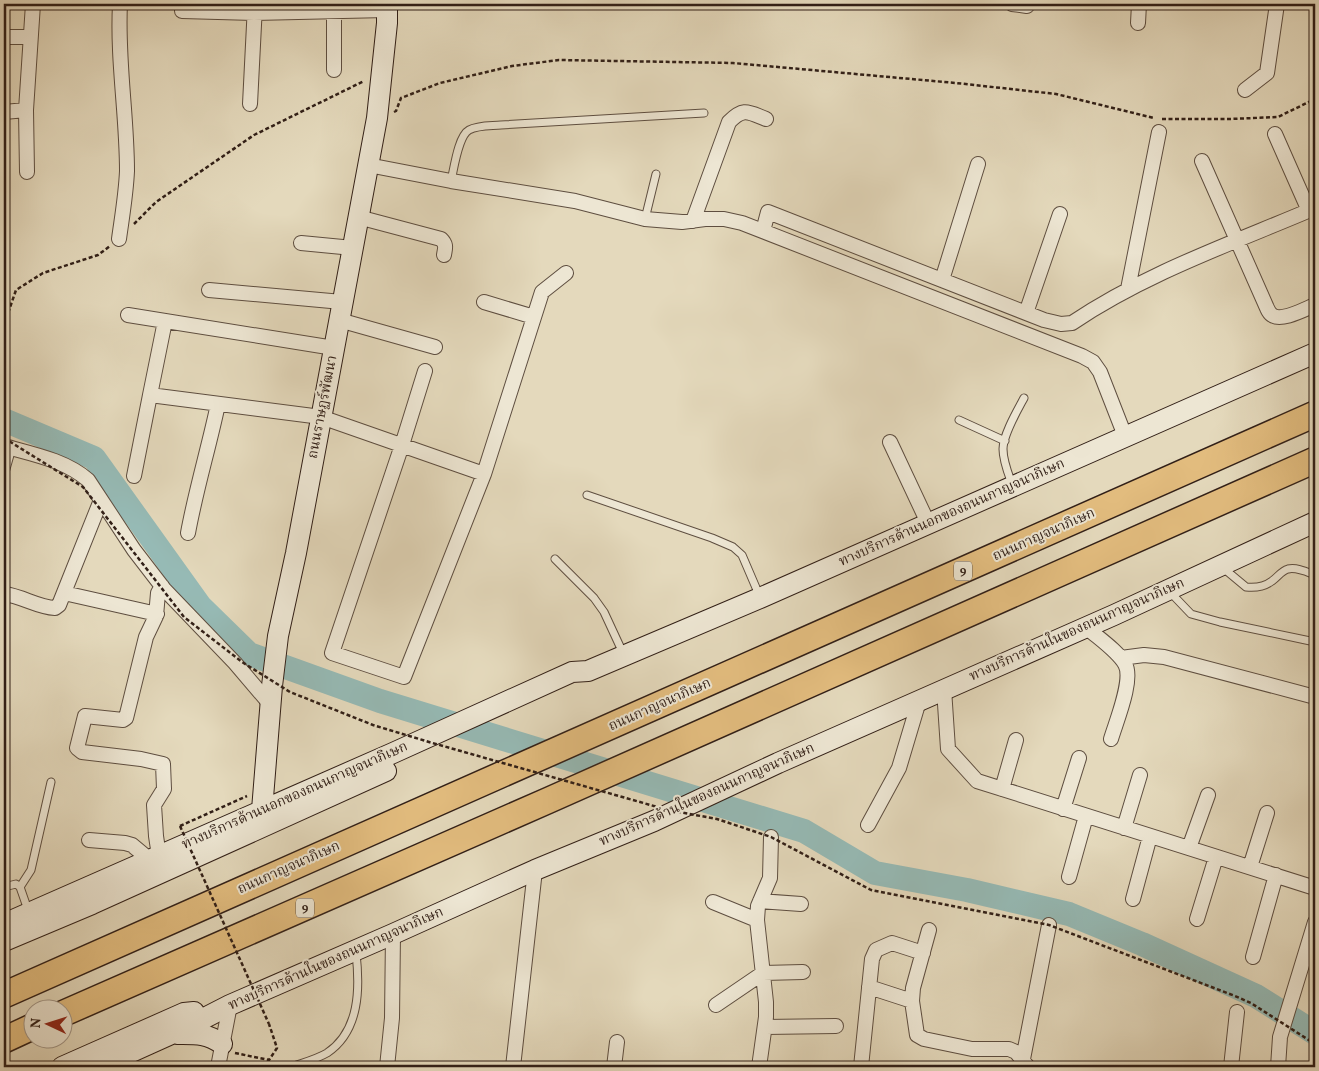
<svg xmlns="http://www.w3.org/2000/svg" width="1319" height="1071" font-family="Vollkorn,'Noto Serif Thai',serif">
	<rect width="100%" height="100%" fill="#e4d9bc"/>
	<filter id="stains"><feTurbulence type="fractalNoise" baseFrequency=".004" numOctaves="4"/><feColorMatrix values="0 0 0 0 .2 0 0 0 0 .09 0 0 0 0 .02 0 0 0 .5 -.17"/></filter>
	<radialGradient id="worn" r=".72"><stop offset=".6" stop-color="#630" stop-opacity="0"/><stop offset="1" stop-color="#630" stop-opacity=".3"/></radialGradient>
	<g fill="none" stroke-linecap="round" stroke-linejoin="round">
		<path stroke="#96bab5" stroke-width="24" d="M4,420L94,458L200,606L249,654L380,701L804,831L875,873L967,890L1069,914L1142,944L1256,996L1315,1033"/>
		<g stroke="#5e4e40" stroke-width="9">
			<path id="lane" d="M451,181C454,169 458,136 469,130C478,125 491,126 501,125L704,113
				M645,219L656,174
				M959,420L1005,441
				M4,476L12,448
				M1012,484C1008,473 1003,461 1003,449C1003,435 1017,411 1024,398
				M587,495L712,538L733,547L742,555L760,597
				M555,559L594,598L604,612L623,653
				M1222,567L1246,587C1255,588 1264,587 1272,581C1278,577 1281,571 1288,569C1297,567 1307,572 1315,575
				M1170,592L1191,614L1220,622L1315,642
				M4,887L16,884L20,887L28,910
				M20,887L31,870L51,782
				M291,1067C302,1063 317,1059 327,1053C360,1031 360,988 356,953"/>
		</g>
		<g stroke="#5e4e40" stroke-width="16">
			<path id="street" d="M1012,4L1027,6
				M182,11L254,13L387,10
				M1138,23L1139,4
				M4,37H30
				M334,70V12
				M1245,90L1267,73L1277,4
				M250,104L255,5
				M4,112L26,110
				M1275,134L1309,211
				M1202,161L1267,308C1268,310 1269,313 1272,315C1281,322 1305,309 1315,305
				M368,165L451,181L575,201L645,219L682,222L705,219H724L742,223L1082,356L1093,362L1100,372L1125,436
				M27,172L26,110L33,4
				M358,217L441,239C447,245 445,248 444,255
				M693,221L729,122C744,107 748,112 766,119
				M763,231L768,212L1044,320L1061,324L1072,323C1146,273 1233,243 1315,208
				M119,239C122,217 126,194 127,171C127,115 117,60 120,4
				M301,243L353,248
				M942,280L978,164
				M1128,289L1159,132
				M209,290L342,302
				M484,302L534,317
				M1026,313L1060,214
				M128,315L334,348
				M339,320L435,347
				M425,371L402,445L332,653L404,677L484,474L542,292L566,273
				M150,395L165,321
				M890,442L928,523
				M4,446C32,454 65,460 88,480L134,550L164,589L235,663L270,704
				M134,476L150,395L321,417L484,474
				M188,533C196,489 209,447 218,404
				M64,593L157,614
				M4,594C22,596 37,607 55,608L59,605L101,500
				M1086,627C1097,637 1118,651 1125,664C1134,679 1116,722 1111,739
				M1121,658L1144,655L1164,657L1315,697
				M944,689L948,749L977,781L1315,888
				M1002,789L1016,740
				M1063,809L1079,758
				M868,825L899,768L919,701
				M1124,828L1140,775
				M89,840L125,843L132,845L150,860
				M1189,848L1208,795
				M159,856L156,836L154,805L164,789L163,764L141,759L82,752L77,748L85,716L123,720L126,718L146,637L156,616L158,593L162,586
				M1250,867L1267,813
				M1069,877L1086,816
				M1133,899L1150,836
				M760,901L801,904
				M713,902L757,920
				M1197,919L1216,857
				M929,930L913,988L912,1001L917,1035L924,1039L972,1049H1009L1016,1052L1028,1067
				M1253,957L1276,875
				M869,987L912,1001
				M716,1005L763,973L803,972
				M765,1027L836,1026
				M1023,1059L1049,925
				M218,1067L230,1005
				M387,1067L392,1018L393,934
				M513,1067L535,870
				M614,1067L617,1042
				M759,1067L766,1017V1002L757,920L758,906L770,878L771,837
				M861,1067L872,959L876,950L892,943L923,953
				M1231,1067L1237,1012
				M1278,1067L1280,1037L1315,922"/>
		</g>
		<g stroke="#311f17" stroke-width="22">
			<path id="secondary" d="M262,810L272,686L278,636L296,553L377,118L387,23V4
				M4,924L393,753L572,672L588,671L760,598L1315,353
				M4,941L92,904L386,771
				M177,1034C195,1034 207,1033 222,1044
				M62,1067L184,1013L194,1012
				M98,1067L187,1027L230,1005L393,934L535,870L654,821L778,763L1114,615L1315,522"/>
		</g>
		<g stroke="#311f17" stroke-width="28">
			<path id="highway" d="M4,995L1315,414
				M62,1014L547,801L1315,460
				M4,1040L32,1027"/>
		</g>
		<path stroke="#311f17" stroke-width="2.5" stroke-dasharray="4 2.5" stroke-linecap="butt" d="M394,112L396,111L401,98L440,83L512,66L559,60L733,63L956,83L1056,94L1154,118
			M1162,119H1230L1278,117L1315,99
			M134,224L156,202L254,135L364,81
			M4,325L16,290L43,273L98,255L110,246
			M180,826L247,796
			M235,1053L269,1060L277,1048L269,1024"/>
		<use href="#lane" stroke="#ede6d3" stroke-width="7"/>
		<use href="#street" stroke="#ede6d3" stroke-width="14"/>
		<use href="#secondary" stroke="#ede6d3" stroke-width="20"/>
		<use href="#highway" stroke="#e2bc7e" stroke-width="25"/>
		<path stroke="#311f17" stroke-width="2.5" stroke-dasharray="4 2.5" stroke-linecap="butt" d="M4,438L83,487L184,617L242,662L290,692L373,725L429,742L668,810L717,819L771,837L871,890L1049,925L1235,996L1251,1003L1315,1044
			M180,826L269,1024"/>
	</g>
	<g text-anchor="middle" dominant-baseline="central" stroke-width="4" stroke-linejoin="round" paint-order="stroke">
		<g fill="#ede6d3" stroke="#695b4f" stroke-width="1">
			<rect x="954" y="561.5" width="18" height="19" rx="4"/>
			<rect x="296" y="898.5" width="18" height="19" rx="4"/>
		</g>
		<g font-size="12" font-weight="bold" fill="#311f17">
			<text x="963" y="571">9</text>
			<text x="305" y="908">9</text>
		</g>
		<g font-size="14" fill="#311f17" stroke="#ede6d3">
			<text transform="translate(323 407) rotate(-79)">ถนนราษฏร์พัฒนา</text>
			<text transform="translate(952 513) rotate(-24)">ทางบริการด้านนอกของถนนกาญจนาภิเษก</text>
			<text transform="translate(1044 535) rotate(-24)">ถนนกาญจนาภิเษก</text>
			<text transform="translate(1077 630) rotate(-24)">ทางบริการด้านในของถนนกาญจนาภิเษก</text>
			<text transform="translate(660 705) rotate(-24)">ถนนกาญจนาภิเษก</text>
			<text transform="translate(707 795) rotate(-24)">ทางบริการด้านในของถนนกาญจนาภิเษก</text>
			<text transform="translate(295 796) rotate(-24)">ทางบริการด้านนอกของถนนกาญจนาภิเษก</text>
			<text transform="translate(289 868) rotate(-24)">ถนนกาญจนาภิเษก</text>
			<text transform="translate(336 959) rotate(-24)">ทางบริการด้านในของถนนกาญจนาภิเษก</text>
		</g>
	</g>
	<rect width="1319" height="1071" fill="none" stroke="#e4d9bc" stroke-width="20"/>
	<rect x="5" y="5" width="1309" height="1061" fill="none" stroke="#311f17" stroke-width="2.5"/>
	<rect x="10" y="10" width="1299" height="1051" fill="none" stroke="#311f17"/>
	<g transform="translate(48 1024) rotate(274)"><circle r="24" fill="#ede6d3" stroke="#a29688"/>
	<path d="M0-4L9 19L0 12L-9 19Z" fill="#8f2418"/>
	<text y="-8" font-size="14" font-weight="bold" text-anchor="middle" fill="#311f17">N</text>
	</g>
	<rect width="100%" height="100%" filter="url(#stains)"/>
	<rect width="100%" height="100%" fill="url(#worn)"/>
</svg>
